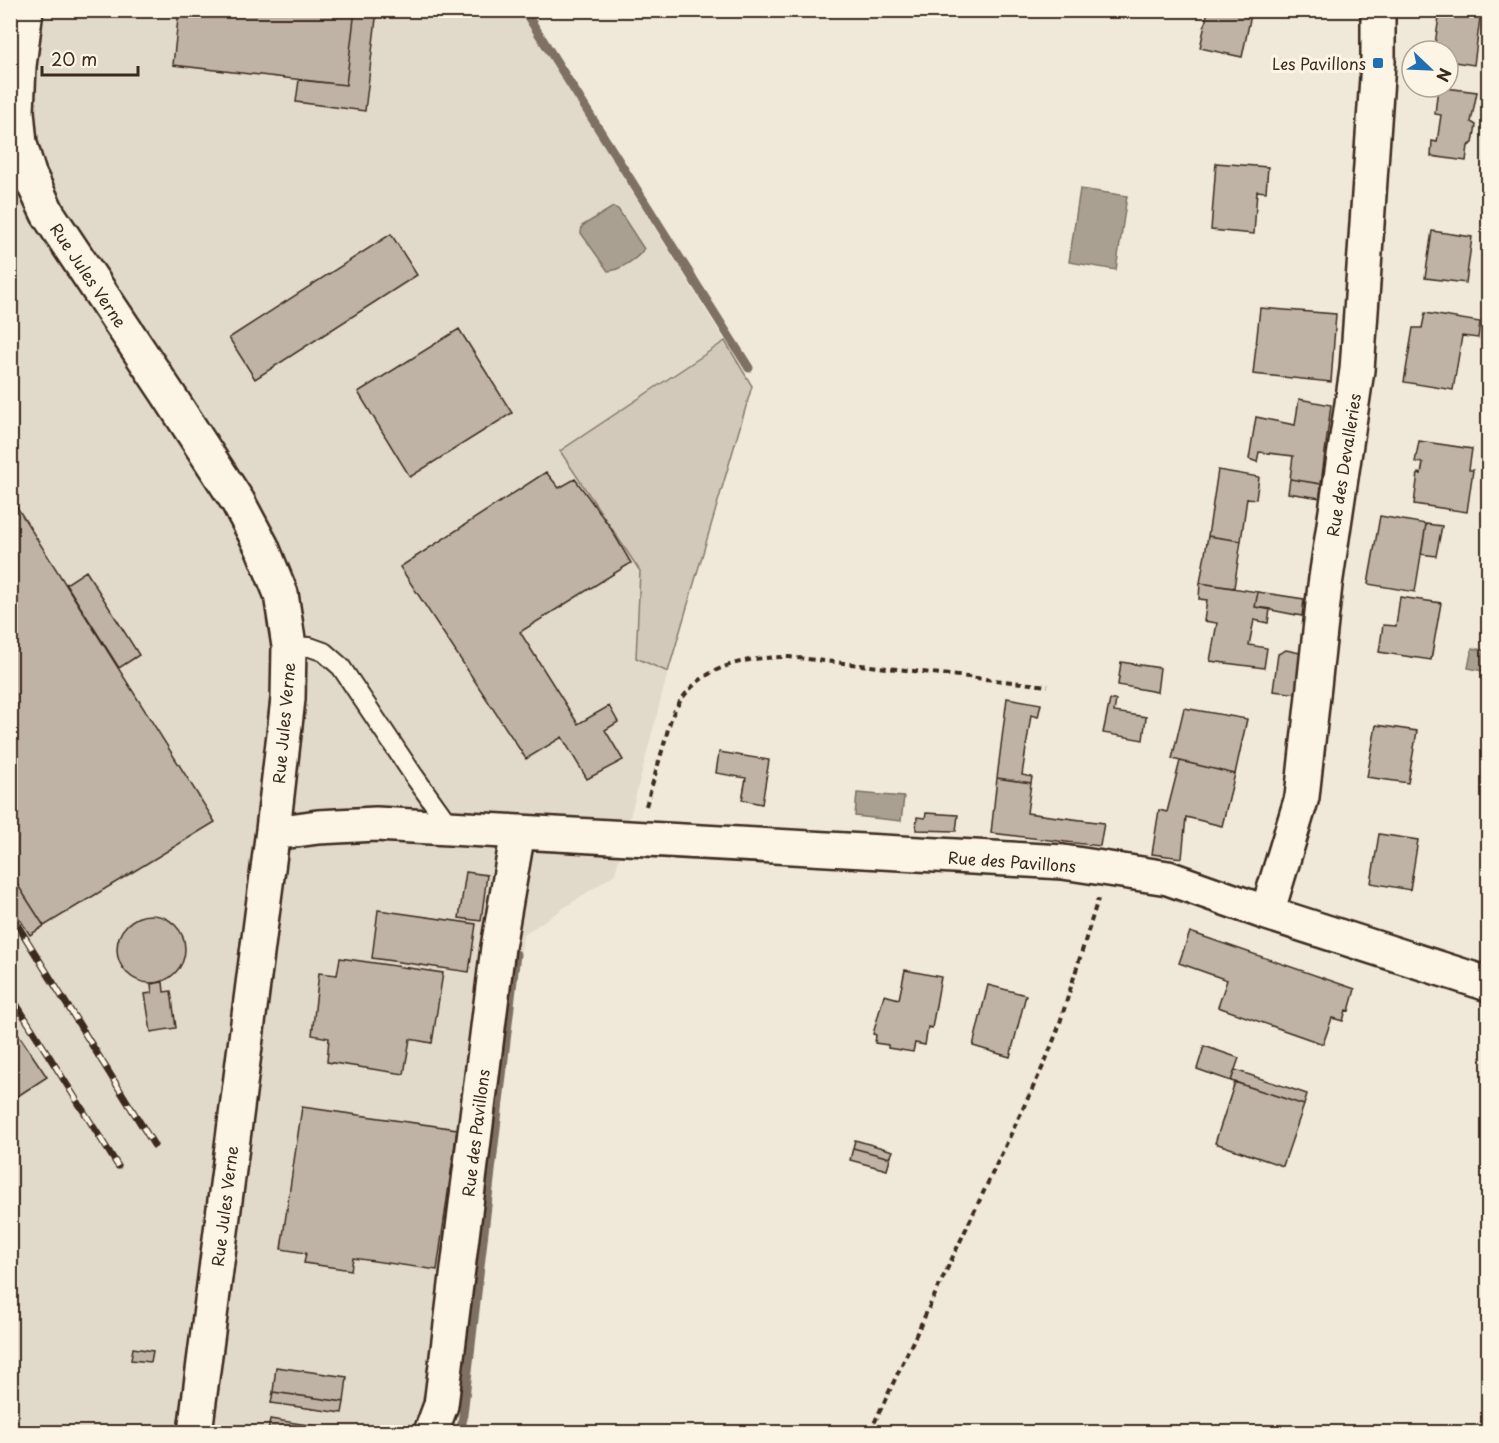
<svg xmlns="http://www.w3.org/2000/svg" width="1499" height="1443" font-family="'Playpen Sans',sans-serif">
	<rect width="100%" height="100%" fill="#f0e9d9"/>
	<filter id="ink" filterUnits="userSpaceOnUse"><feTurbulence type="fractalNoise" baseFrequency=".0167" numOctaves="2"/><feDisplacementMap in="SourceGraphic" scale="12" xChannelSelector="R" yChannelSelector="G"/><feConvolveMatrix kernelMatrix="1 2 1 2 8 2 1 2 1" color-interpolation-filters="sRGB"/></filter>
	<g filter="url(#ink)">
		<path fill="#e1d9c9" d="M10,11H529L621,174L725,341L560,451L640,571L636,658L668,672L615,874L523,935L455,1432H11Z"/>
		<path fill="#d2c9ba" stroke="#867a6c" stroke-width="1.5" d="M725,341L752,386L668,672L636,658L640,571L560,451Z"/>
		<path fill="#aaa091" stroke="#7e7163" stroke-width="1.5" d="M1080,189L1127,196L1116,270L1069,262Z
			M613,207L618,209L644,249C638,258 619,271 608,271L581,233L582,226Z
			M1472,648L1488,651V672L1468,668Z
			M857,793L904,797L901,821L855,816Z"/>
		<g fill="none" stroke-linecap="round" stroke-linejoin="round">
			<path stroke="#7e7163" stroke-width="9" d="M524,10L749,368
				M461,1432L516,954"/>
		</g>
		<path fill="#beb3a4" stroke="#3b2a1e" stroke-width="1.5" d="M179,10H355L346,85L173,65Z
			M355,10H377L365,111L296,102L299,80L346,85Z
			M1208,10H1252L1242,57L1200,48Z
			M1440,10H1481L1474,65L1448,61V51H1429L1430,44H1435Z
			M1438,87L1477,92L1471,122L1476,125L1473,143L1468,146L1466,161L1431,156L1432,141L1437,142L1441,115L1435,114Z
			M1216,163L1268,167L1266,192L1257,191L1254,234L1211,230Z
			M1432,231L1472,237L1466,283L1425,278Z
			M391,234L417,275L255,379L229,338Z
			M1260,308L1336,314L1331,382L1253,374Z
			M1425,313L1480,322L1478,338L1462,336L1453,390L1404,382L1413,328H1422Z
			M459,329L512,413L410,477L358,392Z
			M1299,399L1331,405L1321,484L1290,479L1293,456L1259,452L1257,462L1249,459L1256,417L1295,425Z
			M1419,441L1472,449L1469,470H1473L1467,512L1414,504L1418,473L1421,474L1423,463L1415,462Z
			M1218,470L1259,477L1256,499L1247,498L1241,541L1208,536Z
			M546,472L559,488L575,479L610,527L631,563L520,632L578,724L609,706L618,722L605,730L623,760L587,779L562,737L526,759L400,567Z
			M1290,479L1321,484L1320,498L1288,493Z
			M10,496L215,822L44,926L10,873Z
			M1380,516L1426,524L1415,592L1368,584Z
			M1426,524L1442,526L1436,556L1421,554Z
			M1208,536L1241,541L1234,588L1200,583Z
			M86,571L139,655L119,668L66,584Z
			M1200,583L1258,592L1255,607L1270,609L1268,623L1254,620L1249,645L1267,648L1264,668L1210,661L1217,623L1204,621L1207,600L1199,599Z
			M1258,592L1304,599L1302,616L1255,607Z
			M1400,597L1441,603L1431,660L1379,652L1383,625L1396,626Z
			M1286,650L1305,654L1299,694L1273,691L1278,654Z
			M1121,662L1160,668L1157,692L1118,685Z
			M1007,698L1041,704L1038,717L1031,715L1022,775L1032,777L1031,783L997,778Z
			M1110,700H1116L1114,712L1146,717L1143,740L1103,733Z
			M1184,708L1247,719L1235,774L1172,759Z
			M1376,725L1417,731L1408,783L1367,777Z
			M719,752L769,760L762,804L742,800L746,778L716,773Z
			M1180,761L1235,774L1222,826L1186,817L1182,858L1152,854L1159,810L1167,812Z
			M997,778L1031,783L1027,813L1104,823L1100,846L991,833Z
			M926,813L958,815L956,831L916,830L917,817L925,818Z
			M1379,834L1418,840L1410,890L1371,883Z
			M466,872L487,875L481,921L459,918Z
			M10,873L44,926L30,935L10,904Z
			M378,910L476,924L469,972L372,958Z
			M117 949a34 34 0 1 1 68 0a34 34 0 1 1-68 0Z
			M1190,932L1355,989L1349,1011L1346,1010L1343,1021L1332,1018L1323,1044L1218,1007L1227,980L1179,963Z
			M340,958L443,973L432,1043L410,1039L404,1074L327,1062L329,1038L312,1035L319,973L337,975Z
			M905,970L941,977L932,1028L928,1027L925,1045L915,1043L913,1052L888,1048V1045L875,1043L876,1035L873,1034L884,995L899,999Z
			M163,982L164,992L171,991L176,1028L151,1032L145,994L152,993L151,984Z
			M988,985L1026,995L1010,1057L973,1046Z
			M10,1022L47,1077L10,1101Z
			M1204,1046L1239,1058L1231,1081L1197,1069Z
			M1235,1070L1307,1094L1304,1105L1231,1081Z
			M1235,1082L1304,1105L1283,1166L1215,1143Z
			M302,1107L457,1129L437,1270L353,1258L351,1270L304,1263L306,1253L281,1249Z
			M855,1140L893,1151L890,1158L853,1148Z
			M853,1148L890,1158L887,1170L850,1160Z
			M133,1348L153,1351L151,1362L131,1360Z
			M276,1367L347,1377L344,1402L273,1392Z
			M273,1392L344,1402L342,1413L271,1403Z
			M270,1419L321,1427L320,1432H268Z"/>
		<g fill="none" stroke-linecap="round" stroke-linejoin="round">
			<g stroke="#3b2a1e" stroke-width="22">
				<path id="lane" d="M289,646L310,647L324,652L341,667L414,776L451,828"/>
			</g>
			<g stroke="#3b2a1e" stroke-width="38">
				<path id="street" d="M26,10L19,66L17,111L20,144L29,174L48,214L166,391L238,502L262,547L281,594L289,646L288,699L273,830L195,1432
					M273,830L289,831L318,827L376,824L1063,862L1168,878L1267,913L1488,984
					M1267,913L1302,797L1325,585L1357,370L1378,63V10
					M431,1432L441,1405L498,947L518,832"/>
			</g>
			<path stroke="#3b2a1e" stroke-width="4" stroke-dasharray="6 4.5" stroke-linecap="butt" d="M646,806C652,785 658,765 664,744C667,734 669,723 673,714C695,667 742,657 789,657L1048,686
				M870,1432L1045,1062L1058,1029L1098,899"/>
			<use href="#lane" stroke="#fcf5e5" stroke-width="18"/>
			<use href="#street" stroke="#fcf5e5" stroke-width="33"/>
			<g stroke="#3b2a1e" stroke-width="7">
				<path id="rail" d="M10,913L154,1145
					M10,994L118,1166"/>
			</g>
			<use href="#rail" stroke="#fcf5e5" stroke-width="4.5" stroke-dasharray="14" stroke-linecap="butt"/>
		</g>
	</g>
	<rect fill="#1f6fb2" stroke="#fcf5e5" stroke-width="2" x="1372" y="57" width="12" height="12" rx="3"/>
	<g text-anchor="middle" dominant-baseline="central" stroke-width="6" stroke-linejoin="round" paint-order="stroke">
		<g font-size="16" fill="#3b2a1e" stroke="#fcf5e5" text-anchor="end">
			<text x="1366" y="63">Les Pavillons</text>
		</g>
		<g font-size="16" fill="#3b2a1e" stroke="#fcf5e5">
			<text transform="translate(89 275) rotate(56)">Rue Jules Verne</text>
			<text transform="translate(1343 465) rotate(-81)">Rue des Devalleries</text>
			<text transform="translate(283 723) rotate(-85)">Rue Jules Verne</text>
			<text transform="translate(1012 861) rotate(4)">Rue des Pavillons</text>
			<text transform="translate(475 1133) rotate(-83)">Rue des Pavillons</text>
			<text transform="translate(224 1206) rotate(-83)">Rue Jules Verne</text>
		</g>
	</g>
	<rect width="1499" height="1443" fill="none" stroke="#fcf5e5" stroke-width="36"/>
	<rect x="18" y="18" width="1463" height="1407" fill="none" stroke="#3b2a1e" stroke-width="2" filter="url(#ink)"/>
	<g transform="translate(1430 69) rotate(113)"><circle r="28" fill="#fcf5e5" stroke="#afa495" stroke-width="1.5"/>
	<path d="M0-4.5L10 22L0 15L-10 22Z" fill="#1f6fb2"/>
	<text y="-9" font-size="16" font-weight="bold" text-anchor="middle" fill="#3b2a1e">N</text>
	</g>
	<path d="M42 66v9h96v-9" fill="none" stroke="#3b2a1e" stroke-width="3"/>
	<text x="51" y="66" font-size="18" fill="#3b2a1e" stroke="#fcf5e5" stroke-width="4.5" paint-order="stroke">20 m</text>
</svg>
